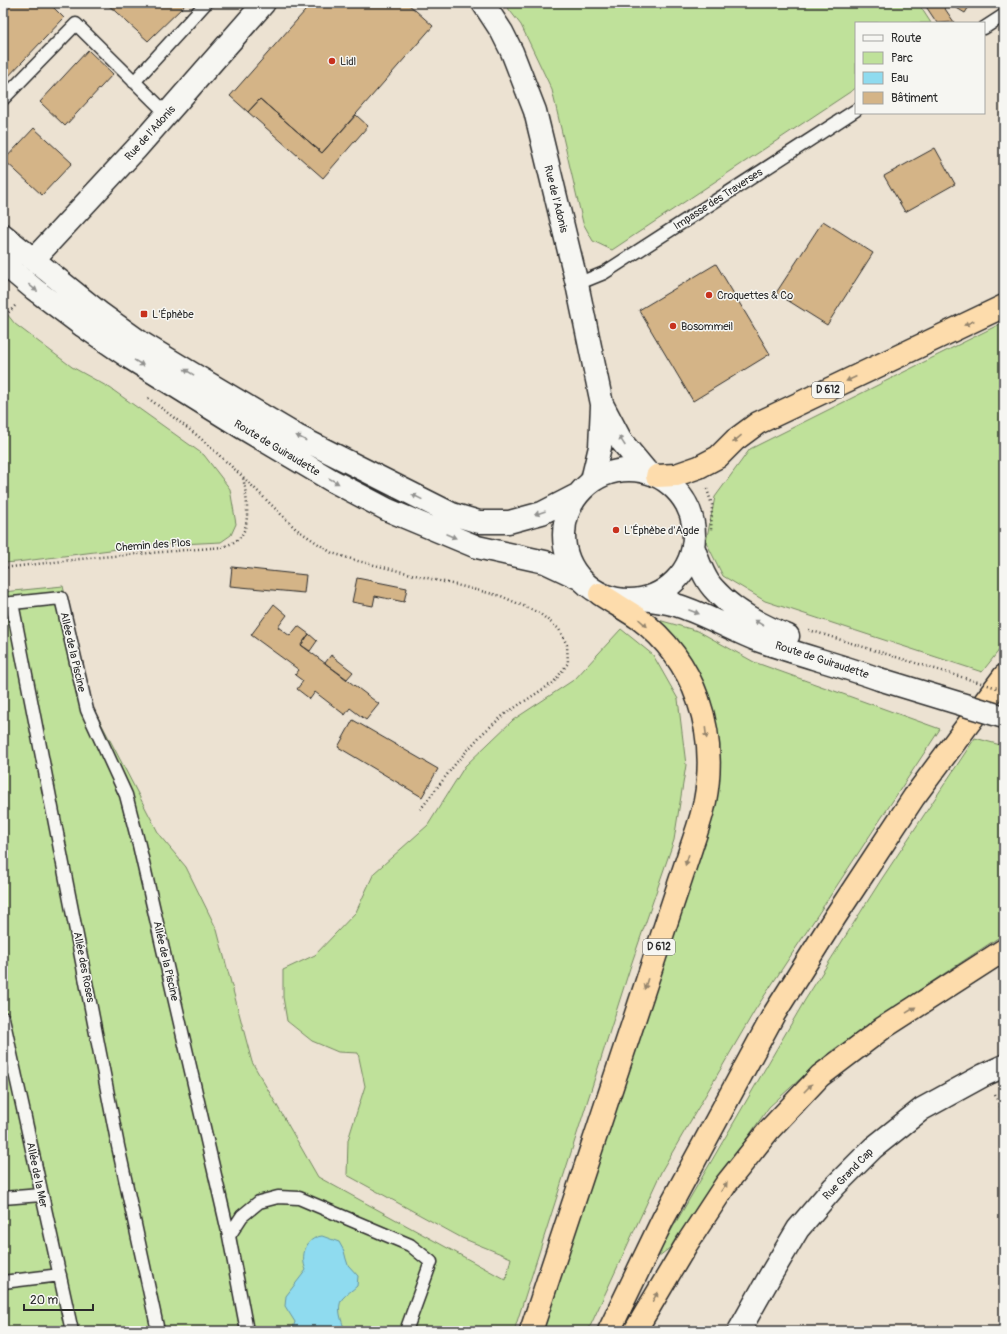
<svg xmlns="http://www.w3.org/2000/svg" width="1007" height="1334" font-family="Pangolin,sans-serif">
	<rect width="100%" height="100%" fill="#ece2d2"/>
	<filter id="ink" filterUnits="userSpaceOnUse"><feTurbulence type="fractalNoise" baseFrequency=".025" numOctaves="2"/><feDisplacementMap in="SourceGraphic" scale="8" xChannelSelector="R" yChannelSelector="G"/><feConvolveMatrix kernelMatrix="1 2 1 2 8 2 1 2 1" color-interpolation-filters="sRGB"/></filter>
	<g filter="url(#ink)">
		<path fill="#bfe19a" stroke="#758662" d="M504,3H918L931,23H856V88L612,250L593,241L583,223L552,90L521,25Z
			M3,309L15,324L72,367L110,388L204,455L230,489L236,524L231,535L221,542L141,546L17,562L3,563Z
			M1004,322V644L982,672L765,601L723,576L706,542L715,497L750,449Z
			M63,586L89,700L160,836L186,867L217,930L252,1062L318,1177L506,1280L511,1258L462,1238L347,1175L348,1140L365,1086L358,1053L338,1052L312,1041L287,1021L283,997V970L315,955L356,912L374,873L428,825L465,766L513,720L575,679L621,629L653,655L678,699L686,765L674,840L630,968L514,1331H3V592Z
			M655,619L698,631L754,662L940,729L755,1010L662,1170L588,1331H540L715,770Z
			M975,738L1004,746V934L918,991L830,1052L769,1107L671,1247L654,1260L805,1000L881,880Z"/>
		<path fill="#8fdbef" stroke="#6795a1" d="M322,1236L339,1242L344,1251L346,1259L348,1265L358,1276L357,1286C353,1290 346,1294 342,1299C336,1309 342,1321 345,1331H292L295,1322L285,1306L286,1296L306,1270C300,1256 305,1238 322,1236Z"/>
		<path fill="#d4b487" stroke="#2b2b2b" d="M3,3H49L64,18L3,82Z
			M106,3H187L148,41Z
			M312,3H407L433,26L322,153L260,99L248,112L230,96Z
			M929,3H941L954,22L937,23L925,5Z
			M958,3H966L970,5L965,13L955,7Z
			M88,50L113,74L65,126L40,102Z
			M260,99L322,153L356,115L368,126L323,178L248,112Z
			M34,128L72,163L42,195L4,160Z
			M935,148L955,184L905,212L884,176Z
			M823,221L873,253L827,325L776,293Z
			M716,264L770,354L693,401L639,310Z
			M232,567L306,575L304,593L230,586Z
			M357,578L407,588L404,602L375,596L373,606L352,602Z
			M274,604L287,615L278,627L290,636L298,626L309,634L301,645L379,704L366,720L350,708L345,715L315,692L310,699L297,689L303,681L295,675L299,670L251,635Z
			M309,634L317,641L310,651L301,645Z
			M331,655L353,672L347,679L325,663Z
			M353,720L438,769L422,797L338,747Z"/>
		<g fill="none" stroke-linecap="round" stroke-linejoin="round">
			<g stroke="#2b2b2b" stroke-width="15">
				<path id="service" d="M984,28L1004,15
					M134,82L206,3
					M3,99L76,24L167,114
					M577,284L604,273L856,110
					M12,603L118,1146L158,1331
					M3,604L61,598L87,710L126,795L139,845L229,1236L247,1331
					M3,1018L72,1331
					M3,1198L41,1195
					M229,1236L242,1216L259,1202L278,1197L299,1198L410,1245L431,1262L406,1331
					M3,1282L60,1275"/>
			</g>
			<g stroke="#2b2b2b" stroke-width="25">
				<path id="minor" d="M483,3L502,32L512,52L535,111L577,284L602,404L622,442L647,472
					M33,260L136,149L264,3
					M592,480L600,447L602,406
					M739,1331L770,1276L798,1229L834,1187L873,1148L922,1109L984,1075L1004,1066"/>
			</g>
			<g stroke="#2b2b2b" stroke-width="25">
				<path id="tertiary" d="M3,235L101,314L140,342L186,370L297,436L452,514L479,522H509L542,513L575,496
					M3,263L34,289L83,326L130,358L243,428L331,480L388,510L477,547L545,562L579,578
					M564 535a65 65 0 1 1 130 0a65 65 0 1 1-130 0Z
					M693,546C698,560 703,577 713,588C733,611 760,625 788,636
					M643,599C655,601 668,602 679,606C707,615 733,631 760,641C800,655 840,665 879,679"/>
			</g>
			<g stroke="#2b2b2b" stroke-width="25">
				<path id="trunk" d="M657,476L676,475L699,467L718,457L735,440L758,423L1004,306
					M531,1331L691,848C696,833 702,817 705,801C718,732 696,661 638,618C626,610 612,602 600,594
					M609,1331L663,1219L774,1014L835,917L914,797L1004,676
					M635,1331L686,1245L726,1184L769,1130L820,1076L883,1028L1004,950"/>
			</g>
			<path stroke="#2b2b2b" stroke-width="2.5" stroke-dasharray="1 3" stroke-linecap="butt" d="M3,318L17,304
				M148,398L198,436L243,477L296,529L332,553L358,561L501,596L539,613L559,629L567,645L568,663L554,682L505,714L482,734L456,763L420,810
				M707,489L712,505L711,531
				M3,568L89,558L223,547C228,545 233,543 237,540C253,528 246,494 243,477
				M809,630L896,657
				M995,1095L1004,1115"/>
			<use href="#service" stroke="#f6f6f2" stroke-width="12"/>
			<use href="#minor" stroke="#f6f6f2" stroke-width="22"/>
			<use href="#tertiary" stroke="#f6f6f2" stroke-width="22"/>
			<use href="#trunk" stroke="#fddcac" stroke-width="22"/>
			<g stroke="#2b2b2b" stroke-width="25" stroke-linecap="butt">
				<path id="tertiary-bridge" d="M879,679L1004,717"/>
			</g>
			<path stroke="#2b2b2b" stroke-width="2.5" stroke-dasharray="1 3" stroke-linecap="butt" d="M896,657L1004,690"/>
			<use href="#tertiary-bridge" stroke="#f6f6f2" stroke-width="22"/>
		</g>
		<defs><path id="oneway-solid" d="M-6-.8H1V-3.2L6.5 0L1 3.2V.8H-6Z"/></defs>
		<g fill="#90908e">
			<use href="#oneway-solid" transform="translate(33 288) rotate(39)"/>
			<use href="#oneway-solid" transform="translate(139 363) rotate(32)"/>
			<use href="#oneway-solid" transform="translate(189 372) rotate(-149)"/>
			<use href="#oneway-solid" transform="translate(301 438) rotate(-152)"/>
			<use href="#oneway-solid" transform="translate(622 441) rotate(-123)"/>
			<use href="#oneway-solid" transform="translate(334 481) rotate(29)"/>
			<use href="#oneway-solid" transform="translate(417 497) rotate(-154)"/>
			<use href="#oneway-solid" transform="translate(540 513) rotate(161)"/>
			<use href="#oneway-solid" transform="translate(451 536) rotate(23)"/>
			<use href="#oneway-solid" transform="translate(694 612) rotate(21)"/>
			<use href="#oneway-solid" transform="translate(759 623) rotate(-149)"/>
		</g>
		<g fill="#94846c">
			<use href="#oneway-solid" transform="translate(969 323) rotate(155)"/>
			<use href="#oneway-solid" transform="translate(851 379) rotate(155)"/>
			<use href="#oneway-solid" transform="translate(737 439) rotate(140)"/>
			<use href="#oneway-solid" transform="translate(643 623) rotate(42)"/>
			<use href="#oneway-solid" transform="translate(706 733) rotate(83)"/>
			<use href="#oneway-solid" transform="translate(687 860) rotate(108)"/>
			<use href="#oneway-solid" transform="translate(646 984) rotate(108)"/>
			<use href="#oneway-solid" transform="translate(911 1010) rotate(-32)"/>
			<use href="#oneway-solid" transform="translate(808 1088) rotate(-46)"/>
			<use href="#oneway-solid" transform="translate(724 1187) rotate(-56)"/>
			<use href="#oneway-solid" transform="translate(655 1297) rotate(-59)"/>
		</g>
	</g>
	<g fill="#c8321e" stroke="#f6f6f2" stroke-width="1.5">
		<circle cx="332" cy="61" r="4"/>
		<circle cx="709" cy="295" r="4"/>
		<rect x="140" y="310" width="8" height="8" rx="2"/>
		<circle cx="673" cy="326" r="4"/>
		<circle cx="616" cy="530" r="4"/>
	</g>
	<g text-anchor="middle" dominant-baseline="central" stroke-width="3" stroke-linejoin="round" paint-order="stroke">
		<g fill="#f6f6f2" stroke="#686867" stroke-width="1">
			<rect x="812" y="382" width="32" height="16" rx="3"/>
			<rect x="643" y="939" width="32" height="16" rx="3"/>
		</g>
		<g font-size="10" font-weight="bold" fill="#2b2b2b">
			<text x="828" y="390">D 612</text>
			<text x="659" y="947">D 612</text>
		</g>
		<g font-size="11" fill="#2b2b2b" stroke="#f6f6f2" text-anchor="start">
			<text x="340" y="61">Lidl</text>
			<text x="717" y="295">Croquettes &amp; Co</text>
			<text x="152" y="314">L'Éphèbe</text>
			<text x="681" y="326">Bosommeil</text>
			<text x="624" y="530">L'Éphèbe d'Agde</text>
		</g>
		<g font-size="11" fill="#2b2b2b" stroke="#f6f6f2">
			<text transform="translate(150 133) rotate(-48)">Rue de l'Adonis</text>
			<text transform="translate(556 199) rotate(76)">Rue de l'Adonis</text>
			<text transform="translate(718 199) rotate(-33)">Impasse des Traverses</text>
			<text transform="translate(277 448) rotate(31)">Route de Guiraudette</text>
			<text transform="translate(153 545) rotate(-4)">Chemin des Plos</text>
			<text transform="translate(73 652) rotate(77)">Allée de la Piscine</text>
			<text transform="translate(822 660) rotate(18)">Route de Guiraudette</text>
			<text transform="translate(166 961) rotate(77)">Allée de la Piscine</text>
			<text transform="translate(84 967) rotate(79)">Allée des Roses</text>
			<text transform="translate(848 1174) rotate(-46)">Rue Grand Cap</text>
			<text transform="translate(37 1175) rotate(78)">Allée de la Mer</text>
		</g>
	</g>
	<rect width="1007" height="1334" fill="none" stroke="#f6f6f2" stroke-width="16"/>
	<rect x="8" y="8" width="991" height="1318" fill="none" stroke="#2b2b2b" stroke-width="1.5" filter="url(#ink)"/>
	<rect x="855" y="22" width="130" height="92" fill="#f6f6f2" stroke="#a5a5a2"/>
	<rect x="863" y="35" width="20" height="6" fill="#f6f6f2" stroke="#a5a5a2"/>
	<text x="891" y="42" font-size="12" fill="#2b2b2b">Route</text>
	<rect x="863" y="52" width="20" height="12" fill="#bfe19a" stroke="#a5a5a2"/>
	<text x="891" y="62" font-size="12" fill="#2b2b2b">Parc</text>
	<rect x="863" y="72" width="20" height="12" fill="#8fdbef" stroke="#a5a5a2"/>
	<text x="891" y="82" font-size="12" fill="#2b2b2b">Eau</text>
	<rect x="863" y="92" width="20" height="12" fill="#d4b487" stroke="#a5a5a2"/>
	<text x="891" y="102" font-size="12" fill="#2b2b2b">Bâtiment</text>
	<path d="M24 1304v6h69v-6" fill="none" stroke="#2b2b2b" stroke-width="2"/>
	<text x="30" y="1304" font-size="12" fill="#2b2b2b" stroke="#f6f6f2" stroke-width="3" paint-order="stroke">20 m</text>
</svg>
